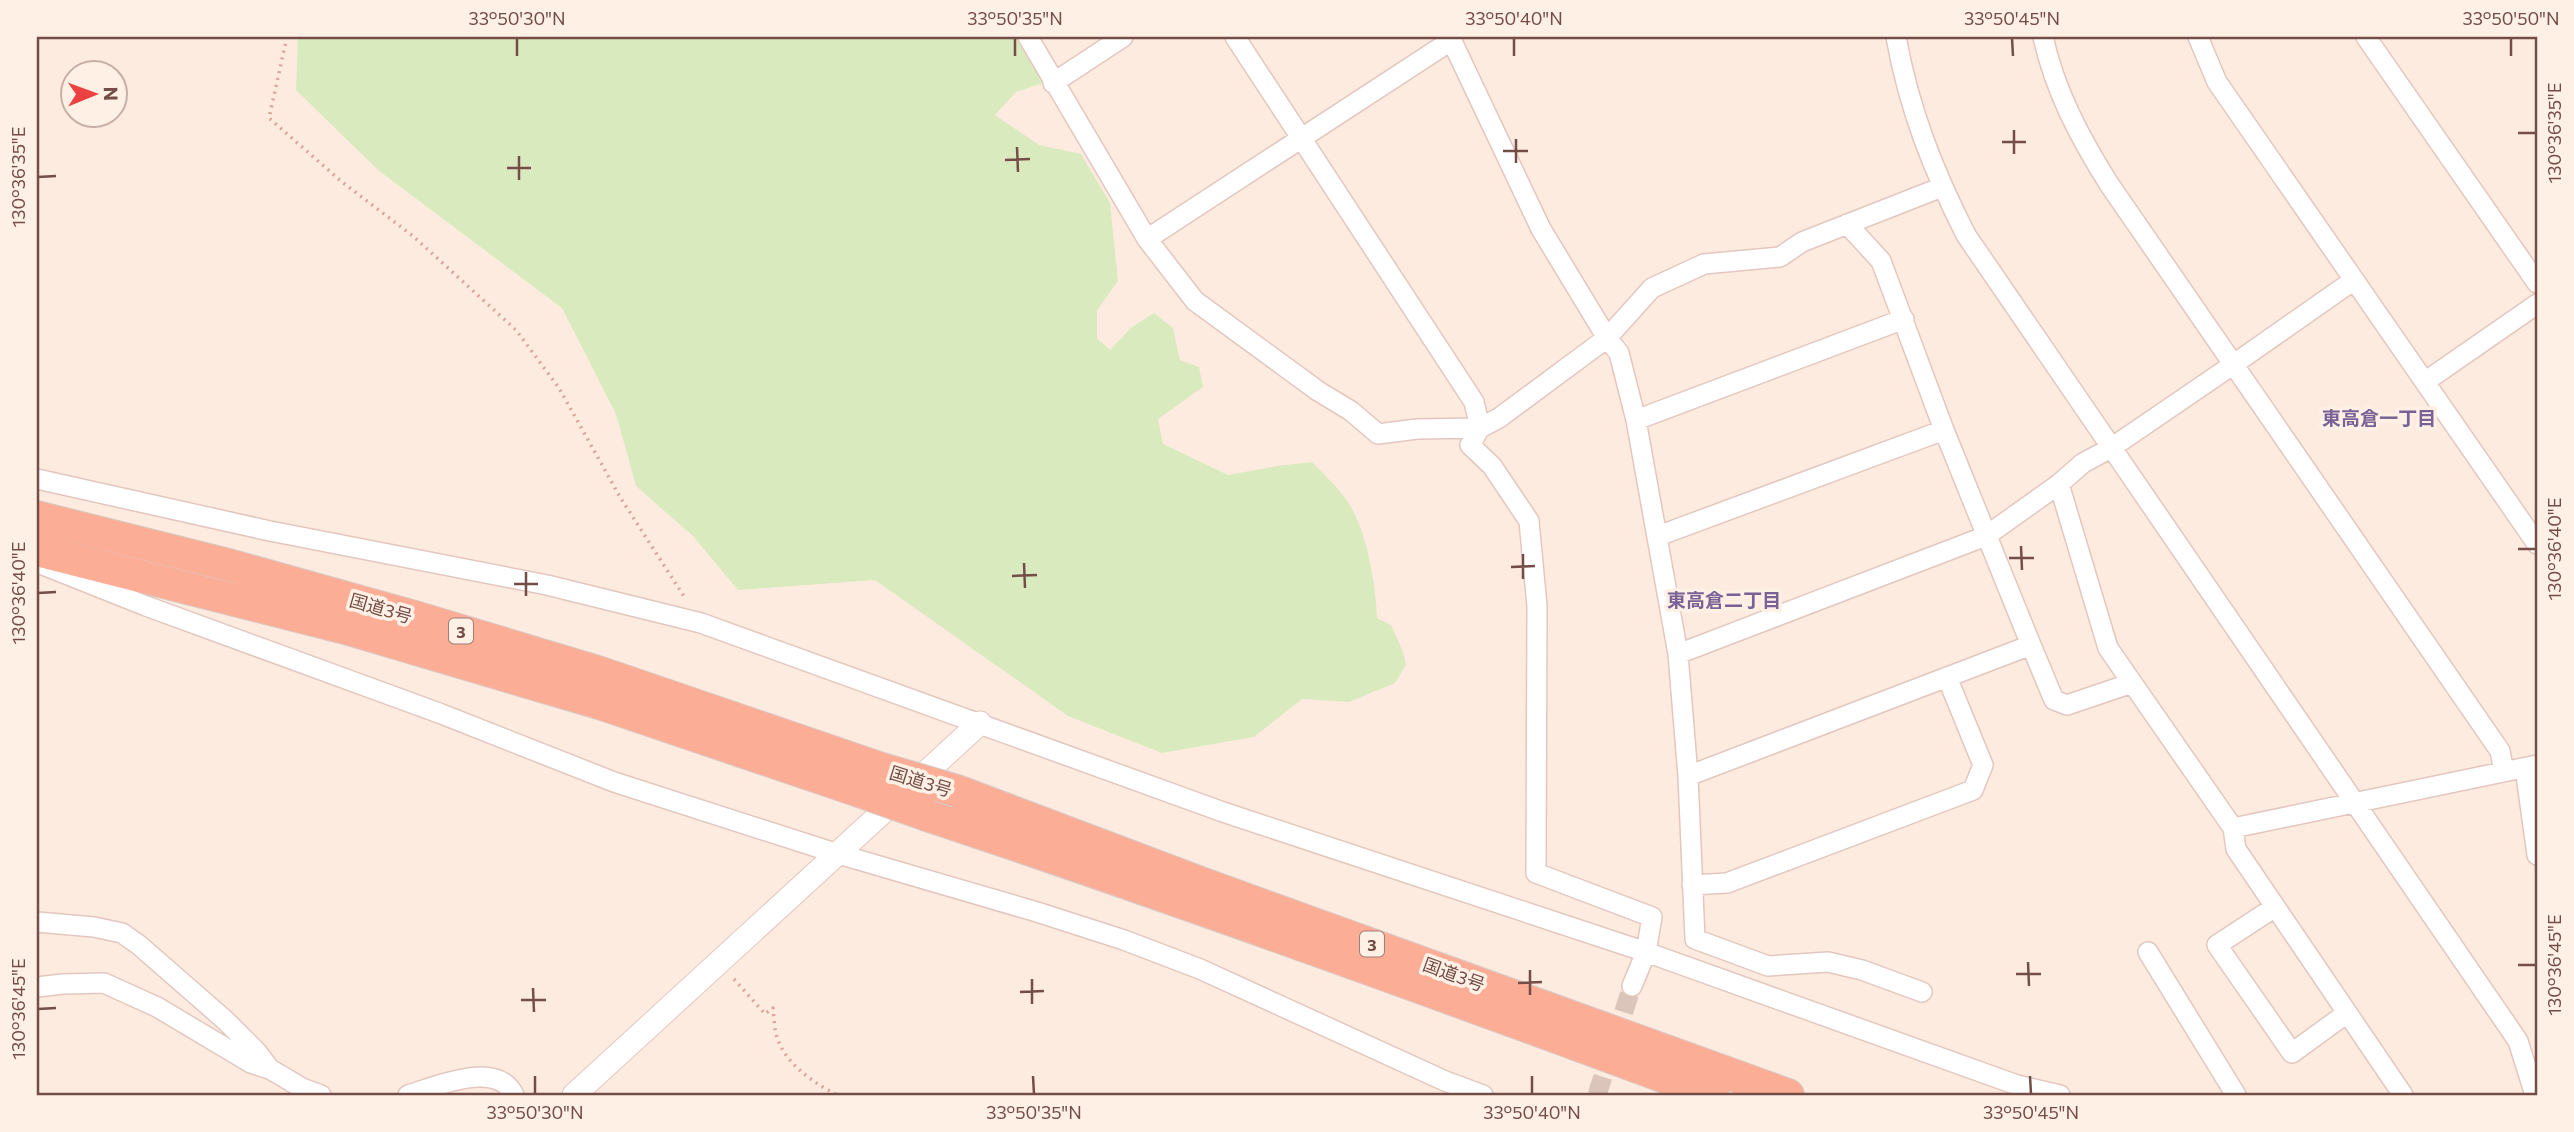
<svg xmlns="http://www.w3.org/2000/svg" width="2574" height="1132" font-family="Commissioner,'Noto Sans JP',sans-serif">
	<rect width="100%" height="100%" fill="#fdebe0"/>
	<path fill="#d9eabe" d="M298,37H1019L1043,83L1016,92L995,115L1039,145L1081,154L1110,203L1118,281L1097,310V338L1110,350L1131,328L1154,313L1173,328L1180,360L1199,367L1203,387L1158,419L1163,444L1228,475L1277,466L1312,462C1323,474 1336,485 1345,498C1366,525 1376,584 1377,618L1391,625L1403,652L1406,665L1395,683L1349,702L1302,699L1254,737L1162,753L1068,716L875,580L738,590L693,536L636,486L616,414L562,308L378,170L296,90Z"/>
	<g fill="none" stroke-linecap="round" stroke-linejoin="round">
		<path stroke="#dbc4ba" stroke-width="19" stroke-dasharray="19 10" stroke-linecap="butt" d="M1597,1095L1632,986"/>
		<g stroke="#e3c7bf" stroke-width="22">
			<path id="minor" d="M1028,37L1147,239L1195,301L1318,391L1351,411L1378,434L1417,429L1480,428L1499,418L1607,338L1652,288L1704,264L1780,257L1802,242L1942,187
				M1235,37L1474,402L1480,428L1470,445L1492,466L1529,521L1537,606L1536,873L1652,917L1646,952L1632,986
				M1450,37L1541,229L1607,338L1619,353L1636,420L1678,654L1688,776L1695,939L1768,966L1828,962L1862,970L1922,992
				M1896,37C1909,109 1933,170 1966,235L2518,1041L2535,1095
				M2043,37C2055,91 2080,138 2109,184L2500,751L2504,772
				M2198,37L2217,82L2537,544
				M2366,37L2537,283
				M1053,83L1123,37
				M1147,239L1452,40
				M2426,381L2537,304
				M1636,420L1904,319
				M37,479L270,531L547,585L701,623L1223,812L1646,952L2017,1085L2060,1095
				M2059,484L2108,648L2233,828L2236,849L2403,1095
				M1658,536L1944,430
				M38,563L146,606L439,713L614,782L835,853L1037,912L1124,940L1200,969L1445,1081L1483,1095
				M2031,645L2054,700L2067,705L2132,683
				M1678,654L1986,536L2059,484L2083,463L2111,448L2234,364L2354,280
				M2525,768L2537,855
				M1688,776L2031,645L1944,430L1881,261L1847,224
				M2233,828L2537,765
				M1692,885L1727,883L1973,790L1983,765L1947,677
				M2275,907L2217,945L2292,1053L2347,1013
				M37,922L94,927L122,933L139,945L226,1021L257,1052L270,1069L302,1088L321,1095
				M2148,952L2236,1095
				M37,987L63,984L104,983L157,1007L251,1063L269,1069
				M408,1095C435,1087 497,1059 514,1095"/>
		</g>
		<g stroke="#e3c7bf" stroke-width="25">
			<path id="tertiary" d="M574,1095L980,723"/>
		</g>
		<g stroke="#d8cdcb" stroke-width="34">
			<path id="trunk" d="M37,517L229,565L415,617L598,672L879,768
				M37,550L345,628L602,704L859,791
				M957,791L1198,882L1788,1095
				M924,814C1189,902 1452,998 1713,1095"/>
		</g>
		<path stroke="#d7a59a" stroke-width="3.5" stroke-dasharray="2 5" stroke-linecap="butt" d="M287,37L269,118L342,182L413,236L516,330L559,388L620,497L685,598
			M734,979L765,1014L773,1008C774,1017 774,1028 777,1037C785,1064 814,1083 837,1095"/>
		<use href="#minor" stroke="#fff" stroke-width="19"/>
		<use href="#tertiary" stroke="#fff" stroke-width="23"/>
		<use href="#trunk" stroke="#fcad95" stroke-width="32"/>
		<g stroke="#d8cdcb" stroke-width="34" stroke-linecap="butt">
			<path id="trunk-bridge" d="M879,768L957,791
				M859,791L924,814"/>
		</g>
		<use href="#trunk-bridge" stroke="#fcad95" stroke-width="32"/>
	</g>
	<path fill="none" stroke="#744d47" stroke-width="2.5" d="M517,38V56M1015,38V56M1514,38V56M2012,38L2013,56M2511,38V56M2014,130V154M2518,133H2536M1516,139V163M2002,142H2026M1017,147L1018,172M1503,151H1528M519,156V180M1005,160L1030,159M507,168H531M38,177L56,176M2021,546L2022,570M2518,549H2536M1523,554V579M2009,558H2034M1024,563L1025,588M1511,567L1535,566M526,572V596M1012,576L1037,575M514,584H538M38,593L56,592M2028,962L2029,986M2518,965H2536M1530,970V995M2016,974H2041M1032,979V1004M1518,983L1542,982M533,988L534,1012M1020,992L1044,991M521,1000H546M38,1009L56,1008M535,1076V1094M1033,1076L1034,1094M1532,1076V1094M2030,1076L2031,1094"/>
	<g text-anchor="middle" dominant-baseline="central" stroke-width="7" stroke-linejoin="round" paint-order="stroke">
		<g fill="#fff0e6" stroke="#9e7e77" stroke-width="2">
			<rect x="449" y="618.5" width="24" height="25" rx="5"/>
			<rect x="1360" y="931.5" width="24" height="25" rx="5"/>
		</g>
		<g font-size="16" font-weight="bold" fill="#744d47">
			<text x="461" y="631">3</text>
			<text x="1372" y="944">3</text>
		</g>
		<g font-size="18" fill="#744d47" stroke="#fff0e6">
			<text transform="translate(381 608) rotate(16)">国道3号</text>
			<text transform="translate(921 781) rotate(17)">国道3号</text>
			<text transform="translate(1454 974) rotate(20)">国道3号</text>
		</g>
		<g font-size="19" font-weight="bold" fill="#7a6297" stroke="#fff0e6">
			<text x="2379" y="417">東高倉一丁目</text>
			<text x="1724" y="599">東高倉二丁目</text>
		</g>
	</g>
	<rect width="2574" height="1132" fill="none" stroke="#fff0e6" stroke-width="77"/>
	<g transform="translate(94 94) rotate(89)"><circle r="33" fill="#fff0e6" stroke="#c7afa6" stroke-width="2"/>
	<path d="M0-5L12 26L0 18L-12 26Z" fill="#eb4241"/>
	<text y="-10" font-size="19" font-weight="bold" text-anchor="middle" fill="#744d47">N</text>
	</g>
	<rect x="38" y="38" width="2498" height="1056" fill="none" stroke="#744d47" stroke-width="2.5"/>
	<g font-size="18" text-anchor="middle" fill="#744d47">
		<text x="517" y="25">33°50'30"N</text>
		<text x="1015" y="25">33°50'35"N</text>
		<text x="1514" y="25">33°50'40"N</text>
		<text x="2012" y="25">33°50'45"N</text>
		<text x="2511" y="25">33°50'50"N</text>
		<text transform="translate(2555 133) rotate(-90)" y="6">130°36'35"E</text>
		<text transform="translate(19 177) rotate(-90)" y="6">130°36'35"E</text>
		<text transform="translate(2555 549) rotate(-90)" y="6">130°36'40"E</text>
		<text transform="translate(19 593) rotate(-90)" y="6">130°36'40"E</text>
		<text transform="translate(2555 965) rotate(-90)" y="6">130°36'45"E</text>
		<text transform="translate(19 1009) rotate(-90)" y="6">130°36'45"E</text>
		<text x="535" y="1119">33°50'30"N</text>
		<text x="1034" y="1119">33°50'35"N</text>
		<text x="1532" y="1119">33°50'40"N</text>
		<text x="2031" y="1119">33°50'45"N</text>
	</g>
</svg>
